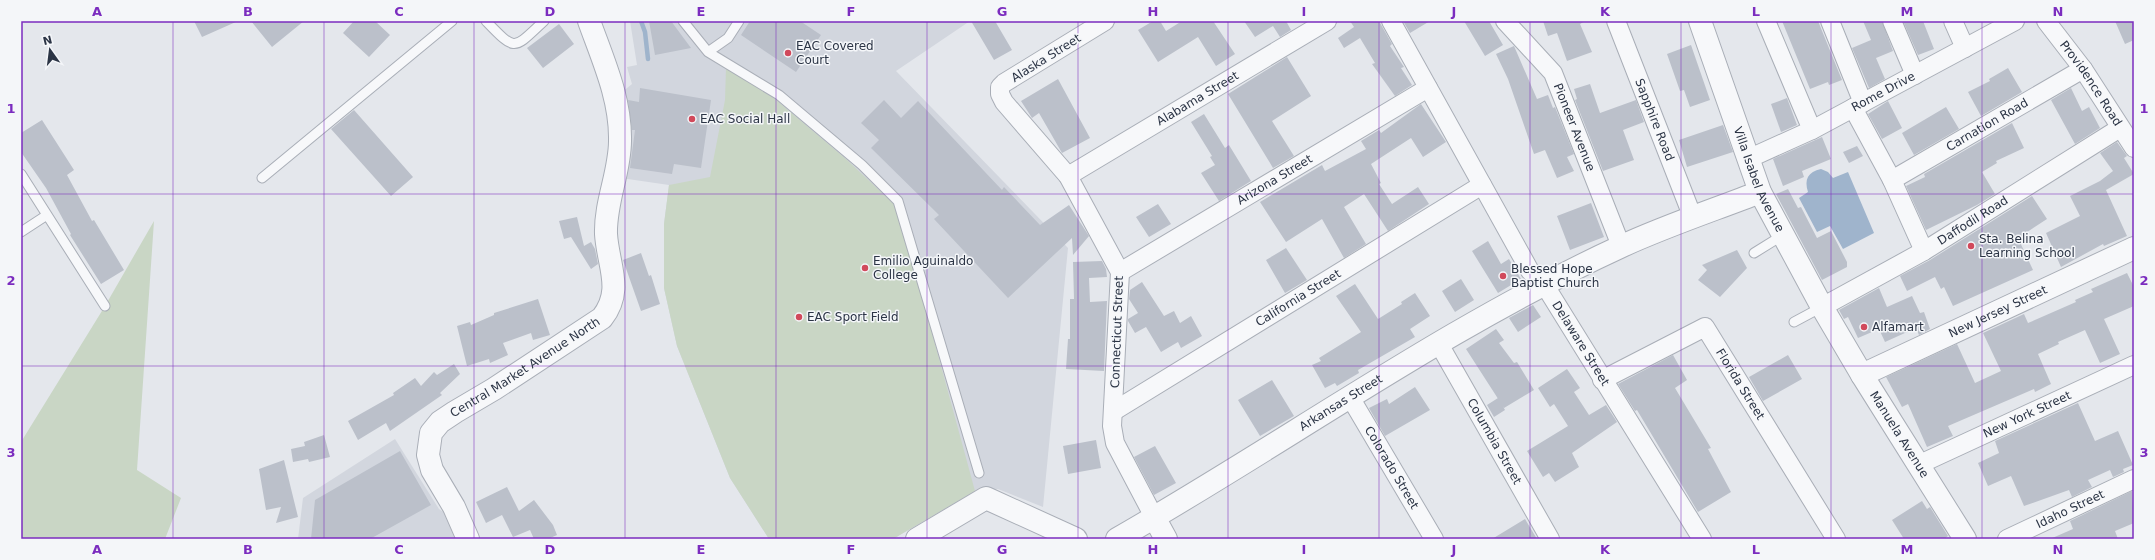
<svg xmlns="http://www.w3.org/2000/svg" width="2155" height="560" font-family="'DejaVu Sans',sans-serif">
	<rect width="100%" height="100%" fill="#e4e7ec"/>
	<path fill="#d2d6de" d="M630,21H970L896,71L1068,248L1043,507L998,489L975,491L893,539H769L730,478L677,346L664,288V224L669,185L614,177L616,97L632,84L627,67L637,65Z
		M395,439L439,509L446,514L457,539H298L303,498Z"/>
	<path fill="#c9d6c5" d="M726,68L775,99L846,159L898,208L975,491L893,539H769L730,478L677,346L664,288V224L669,185L710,177L725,100Z
		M154,221L137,470L181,498L165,539H21V442L105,306Z"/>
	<path fill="#9fb4cc" d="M1821,169L1828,172L1833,178L1848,172L1874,233L1843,249L1830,226L1817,232L1799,198L1808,192C1804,179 1808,172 1821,169Z"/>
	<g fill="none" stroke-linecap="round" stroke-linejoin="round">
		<path stroke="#9fb4cc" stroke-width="4.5" d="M641,21L645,32L648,59"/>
	</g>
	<path fill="#bbc0ca" d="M194,21H238L202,37Z
		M251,21H304L272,47Z
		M354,21H375L390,35L369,57L343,33Z
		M649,21H671L691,48L655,55Z
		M750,21H800L821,35L796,72L741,35Z
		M971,21H995L1012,50L994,60Z
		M1153,21H1160L1166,31L1182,21H1213L1235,54L1216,66L1198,37L1158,62L1138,30Z
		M1244,21H1286L1291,30L1280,37L1273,26L1255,37Z
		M1350,21H1379L1392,44L1390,46L1404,67L1401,68L1412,85L1395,96L1372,64L1375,63L1360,38L1344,48L1338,38L1354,27Z
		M1403,21H1430L1410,33Z
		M1464,21H1489L1503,45L1485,56Z
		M1543,21H1585L1580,24L1592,52L1567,61L1557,33L1548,36Z
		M1782,21H1818L1842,80L1829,85L1828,82L1810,89Z
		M1863,21H1882L1893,51L1876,58L1885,79L1869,88L1852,48L1871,40Z
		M1903,21H1923L1934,49L1918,55Z
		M2115,21H2134V40L2125,44Z
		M559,24L574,44L543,68L527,48Z
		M1691,45L1710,100L1690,107L1684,90L1680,91L1667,54Z
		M1514,46L1537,99L1548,95L1553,108L1555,107L1574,154L1567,157L1574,171L1557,178L1545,150L1534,154L1508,79L1496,54Z
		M1287,57L1311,96L1272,121L1294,156L1273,168L1228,94Z
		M2008,68L2022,92L1981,116L1968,92L1990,81L1989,79Z
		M1058,79L1090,138L1062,153L1039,113L1032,118L1021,101Z
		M1590,84L1600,113L1636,100L1644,122L1623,130L1634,160L1603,171L1575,100L1577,99L1574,89Z
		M640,88L711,100L701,168L674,164L672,174L630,168L635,130H632L628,100L639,102Z
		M2071,88L2082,111L2089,107L2100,128L2075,144L2051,100Z
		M1787,98L1797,125L1781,132L1771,104Z
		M884,100L901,118L918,101L1002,190L1004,187L1040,225L1069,205L1089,236L1073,255L1072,238L1008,298L934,219L939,215L871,148L879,140L861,123Z
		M1888,101L1902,128L1882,139L1868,114Z
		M1421,104L1446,142L1423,157L1411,138L1371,164L1381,183L1379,184L1392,204L1418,187L1429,204L1388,231L1364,194L1344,207L1366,244L1344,258L1322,219L1286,242L1260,202L1322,165L1325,171L1366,149L1361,141L1379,130L1381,133Z
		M1946,107L1959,129L1914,155L1902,133Z
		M354,110L413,177L391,196L331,129Z
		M1204,114L1225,148L1229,145L1251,181L1219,201L1201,173L1215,165L1210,157L1212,156L1191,122Z
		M42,120L74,170L67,175L92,221L94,220L124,270L101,284L70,235L71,234L46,188L21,152V133Z
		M2012,123L2024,148L1996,161L1997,163L1982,172L1995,194L1977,205L1926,230L1906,186L1925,177L1924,174Z
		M1723,125L1733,152L1687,167L1679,140Z
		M1822,137L1831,159L1802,171L1804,177L1783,186L1773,159Z
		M2117,142L2127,156L2124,158L2134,174L2106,190L2127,236L2104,246L2103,244L2061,267L2046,233L2080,216L2070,196L2100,181L2113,171L2100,153Z
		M1857,146L1863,156L1849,163L1843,152Z
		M1788,189L1798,208L1801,207L1817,238L1831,231L1847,262V267L1822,280L1776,194Z
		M2032,196L2047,219L2018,238L2033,270L1953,306L1944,287L1941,289L1935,277L1907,291L1900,276L1930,260Z
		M1591,203L1604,237L1570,250L1557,216Z
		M1158,204L1171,224L1149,237L1136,217Z
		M577,217L584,246L591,242L595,249L598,264L591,269L571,237L564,239L559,221Z
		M1488,241L1501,264L1509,259L1521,279L1498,293L1472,251Z
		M1286,248L1307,280L1285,293L1266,260Z
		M1737,250L1747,268L1720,297L1698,280L1707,270L1702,265Z
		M641,253L649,276L651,275L660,304L641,311L623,260Z
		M1102,261L1106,269L1107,277L1089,278L1090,302L1107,301L1104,371L1066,369L1068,339H1070V299H1074L1073,262Z
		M2127,273L2134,287V306L2104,319L2120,354L2100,363L2085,330L2058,342L2059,344L2038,354L2051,384L2035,392L2034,389L1948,426L1953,436L1927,447L1908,404L1902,407L1886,377L1957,344L1975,383L2001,371L1983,333L2024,314L2028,323L2076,302L2075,300L2093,292L2091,289Z
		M1461,279L1474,300L1455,312L1442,291Z
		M1142,282L1164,316L1174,311L1180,323L1191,316L1202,336L1181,348L1178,342L1161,352L1146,327L1135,333L1128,321V319L1138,313L1129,299L1130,290Z
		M1355,284L1378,319L1402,304L1401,302L1415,293L1430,316L1410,329L1415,337L1358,370L1359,373L1337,386L1335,383L1325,388L1312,365L1321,361L1319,358L1361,332L1336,296Z
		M1879,288L1887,307L1912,296L1920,313L1924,312L1930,329L1919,335L1916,328L1885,342L1879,329L1858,338L1848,317L1844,319L1839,310Z
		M538,299L550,335L533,340L531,333L503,343L508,355L490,363L489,359L467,366L457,326L470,322L471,325L494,315V313Z
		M1533,305L1541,317L1518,332L1509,318Z
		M1496,329L1504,340L1499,343L1514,363L1517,362L1534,390L1504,408L1466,349Z
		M1673,355L1687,380L1675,388L1711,448L1708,449L1731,492L1698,512L1637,410L1635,411L1618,384Z
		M1788,355L1802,379L1763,401L1749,377Z
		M454,364L460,374L440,393L442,395L390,431L386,423L358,440L348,421L394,395L393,393L415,378L421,386L434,372L437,375Z
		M1567,369L1580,388L1574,392L1589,415L1606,405L1617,422L1572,453L1579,467L1555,482L1549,473L1543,477L1527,451L1568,426L1554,404L1550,407L1538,388Z
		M1272,380L1294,416L1260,436L1238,400Z
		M1415,387L1430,410L1385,436L1369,408L1387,399L1389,404Z
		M1498,398L1505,410L1494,417L1487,405Z
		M2078,403L2095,441L2118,431L2133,465L2123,469L2124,472L2113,477L2110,470L2088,480L2092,487L2072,497L2069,490L2024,506L2011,476L1988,486L1978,463L1999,453L1995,441Z
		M324,435L330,457L309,462L308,459L293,462L291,449L305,446L304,442Z
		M1096,440L1101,468L1068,474L1063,446Z
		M1155,446L1176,483L1154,495L1134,457Z
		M400,451L431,505L370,539H311L315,500Z
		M284,460L298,517L276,523L281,507L266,510L259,469Z
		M507,487L519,511L534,500L553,525L557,535L548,539H534L530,530L513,537L502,515L486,523L476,502Z
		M2132,491L2134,523L2115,531L2118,539H2050L2073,529L2070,521Z
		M1922,501L1927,509L1930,507L1948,536L1944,539H1904L1892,520Z
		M1525,519L1537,539H1492Z"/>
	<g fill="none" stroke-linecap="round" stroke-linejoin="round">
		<g stroke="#a9aeb7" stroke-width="11">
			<path id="service" d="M486,21C516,52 513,50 544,21
				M683,21L708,52L779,95L862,165L898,201L979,473
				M708,52L728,38L739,21
				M21,174L105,306
				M262,178L452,21
				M21,232L47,215
				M1754,253L1783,235
				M1794,322L1822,307"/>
		</g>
		<g stroke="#a9aeb7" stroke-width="20">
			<g id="minor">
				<path d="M1105,21L1004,83L1000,87V94L1004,102L1068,176L1120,272L1112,426L1115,443L1154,517"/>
				<path id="s1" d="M1391,21L1530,271L1544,284L1702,539"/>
				<path id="s2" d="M1505,21L1553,73L1621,246"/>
				<path id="s3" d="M1616,21L1693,218"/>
				<path d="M1766,21L1812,130"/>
				<path d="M1830,21L1863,103"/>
				<path d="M1892,21L1915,75"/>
				<path d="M1953,21L1965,48"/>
				<path id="s4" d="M2046,21L2083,69L2134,148"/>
				<path d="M1853,108L1892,180L1924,251"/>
				<path id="s5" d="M1750,158L1812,130L2015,21"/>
				<path id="s6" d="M1068,176L1327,21"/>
				<path id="s7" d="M1892,180L2083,69"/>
				<path id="s8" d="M1120,272L1428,88"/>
				<path id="s9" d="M1822,307L1924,251L2120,128"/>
				<path id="s10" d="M1439,344L1550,539"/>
				<path id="s11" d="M1602,380L1705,327L1836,539"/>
				<path id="s12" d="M1350,397L1434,539"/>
				<path id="s13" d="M1114,411L1482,185"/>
				<path id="s14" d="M1920,464L2134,365"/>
				<path id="s15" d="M2007,539L2134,479"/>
			</g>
		</g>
		<g stroke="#a9aeb7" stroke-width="24">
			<g id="tertiary">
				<path id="s16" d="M1700,21L1760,192L1822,307L1862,375L1965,539"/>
				<path id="s17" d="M1862,375L2134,248"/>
				<path d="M1154,517L1166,539"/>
				<path id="s18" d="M468,539L454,507L432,470L428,455L431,433L440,422L455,412L494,389L602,318C624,290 608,266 606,234C605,202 620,172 620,141C621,99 603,60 589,21"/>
				<path d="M917,539L986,498L1076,539"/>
				<path id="s19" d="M1117,539C1285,443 1444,328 1620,247C1665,226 1714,210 1760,192"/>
			</g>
		</g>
		<use href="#service" stroke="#f7f8fa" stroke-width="9"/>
		<use href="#minor" stroke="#f7f8fa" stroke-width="18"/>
		<use href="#tertiary" stroke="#f7f8fa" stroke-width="22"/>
	</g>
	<path fill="none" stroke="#7b2cbf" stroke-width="1" stroke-opacity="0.55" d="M173,21V539M324,21V539M474,21V539M625,21V539M776,21V539M927,21V539M1078,21V539M1228,21V539M1379,21V539M1530,21V539M1681,21V539M1831,21V539M1982,21V539M21,194H2134M21,366H2134"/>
	<g fill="#d1495b" stroke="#f4f6f9" stroke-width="1.5">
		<circle cx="788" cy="53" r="4"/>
		<circle cx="692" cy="119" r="4"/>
		<circle cx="1971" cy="246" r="4"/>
		<circle cx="865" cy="268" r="4"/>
		<circle cx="1503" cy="276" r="4"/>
		<circle cx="799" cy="317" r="4"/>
		<circle cx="1864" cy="327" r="4"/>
	</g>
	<g text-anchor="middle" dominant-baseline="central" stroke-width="3" stroke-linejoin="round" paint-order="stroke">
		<g font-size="12" fill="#2b3445" stroke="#f4f6f9" text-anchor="start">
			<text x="796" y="46">EAC Covered<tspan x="796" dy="14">Court</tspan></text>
			<text x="700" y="119">EAC Social Hall</text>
			<text x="1979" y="239">Sta. Belina<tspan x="1979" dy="14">Learning School</tspan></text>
			<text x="873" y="261">Emilio Aguinaldo<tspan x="873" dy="14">College</tspan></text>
			<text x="1511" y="269">Blessed Hope<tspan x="1511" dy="14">Baptist Church</tspan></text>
			<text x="807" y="317">EAC Sport Field</text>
			<text x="1872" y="327">Alfamart</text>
		</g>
		<g font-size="12" fill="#2b3445" stroke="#f4f6f9">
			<text transform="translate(1046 58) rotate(-32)">Alaska Street</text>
			<text stroke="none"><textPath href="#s4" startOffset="77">Providence Road</textPath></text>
			<text stroke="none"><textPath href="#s5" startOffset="149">Rome Drive</textPath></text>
			<text stroke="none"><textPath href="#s6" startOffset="151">Alabama Street</textPath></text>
			<text stroke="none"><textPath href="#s3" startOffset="106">Sapphire Road</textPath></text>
			<text stroke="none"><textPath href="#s7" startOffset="110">Carnation Road</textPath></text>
			<text stroke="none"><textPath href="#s2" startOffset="129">Pioneer Avenue</textPath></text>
			<text stroke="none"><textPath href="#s16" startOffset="169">Villa Isabel Avenue</textPath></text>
			<text stroke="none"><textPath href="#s8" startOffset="180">Arizona Street</textPath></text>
			<text stroke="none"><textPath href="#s9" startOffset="174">Daffodil Road</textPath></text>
			<text stroke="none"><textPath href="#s13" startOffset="216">California Street</textPath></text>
			<text stroke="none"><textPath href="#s17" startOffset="150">New Jersey Street</textPath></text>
			<text transform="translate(1117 332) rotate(-88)">Connecticut Street</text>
			<text stroke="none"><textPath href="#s1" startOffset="375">Delaware Street</textPath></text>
			<text stroke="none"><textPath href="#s18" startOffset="231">Central Market Avenue North</textPath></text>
			<text stroke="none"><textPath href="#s11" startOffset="183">Florida Street</textPath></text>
			<text stroke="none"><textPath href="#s19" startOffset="262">Arkansas Street</textPath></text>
			<text stroke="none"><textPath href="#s14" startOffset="118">New York Street</textPath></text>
			<text stroke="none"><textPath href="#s16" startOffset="461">Manuela Avenue</textPath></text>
			<text stroke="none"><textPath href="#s10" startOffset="112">Columbia Street</textPath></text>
			<text stroke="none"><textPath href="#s12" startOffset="82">Colorado Street</textPath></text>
			<text stroke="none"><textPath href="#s15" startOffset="70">Idaho Street</textPath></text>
		</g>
	</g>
	<rect width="2155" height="560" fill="none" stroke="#f4f6f9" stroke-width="44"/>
	<g transform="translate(50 50) rotate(346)" stroke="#f4f6f9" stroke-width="3" paint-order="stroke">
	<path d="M0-3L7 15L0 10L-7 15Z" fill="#2b3445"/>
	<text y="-6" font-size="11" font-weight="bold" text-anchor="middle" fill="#2b3445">N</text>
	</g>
	<rect x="22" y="22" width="2111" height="516" fill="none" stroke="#7b2cbf" stroke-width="1.5"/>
	<g font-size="13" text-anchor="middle" font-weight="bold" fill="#7b2cbf">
		<text x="97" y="16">A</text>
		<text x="248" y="16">B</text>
		<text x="399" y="16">C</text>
		<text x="550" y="16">D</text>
		<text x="701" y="16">E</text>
		<text x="851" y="16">F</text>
		<text x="1002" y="16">G</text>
		<text x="1153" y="16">H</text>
		<text x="1304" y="16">I</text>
		<text x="1454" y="16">J</text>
		<text x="1605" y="16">K</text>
		<text x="1756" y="16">L</text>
		<text x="1907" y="16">M</text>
		<text x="2058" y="16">N</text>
		<text x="11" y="113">1</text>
		<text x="2144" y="113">1</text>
		<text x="11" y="285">2</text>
		<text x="2144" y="285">2</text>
		<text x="11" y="457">3</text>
		<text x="2144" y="457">3</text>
		<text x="97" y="554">A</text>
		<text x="248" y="554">B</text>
		<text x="399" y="554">C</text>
		<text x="550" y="554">D</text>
		<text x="701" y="554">E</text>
		<text x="851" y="554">F</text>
		<text x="1002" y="554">G</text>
		<text x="1153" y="554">H</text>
		<text x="1304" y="554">I</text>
		<text x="1454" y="554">J</text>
		<text x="1605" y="554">K</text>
		<text x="1756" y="554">L</text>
		<text x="1907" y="554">M</text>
		<text x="2058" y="554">N</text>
	</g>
</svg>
